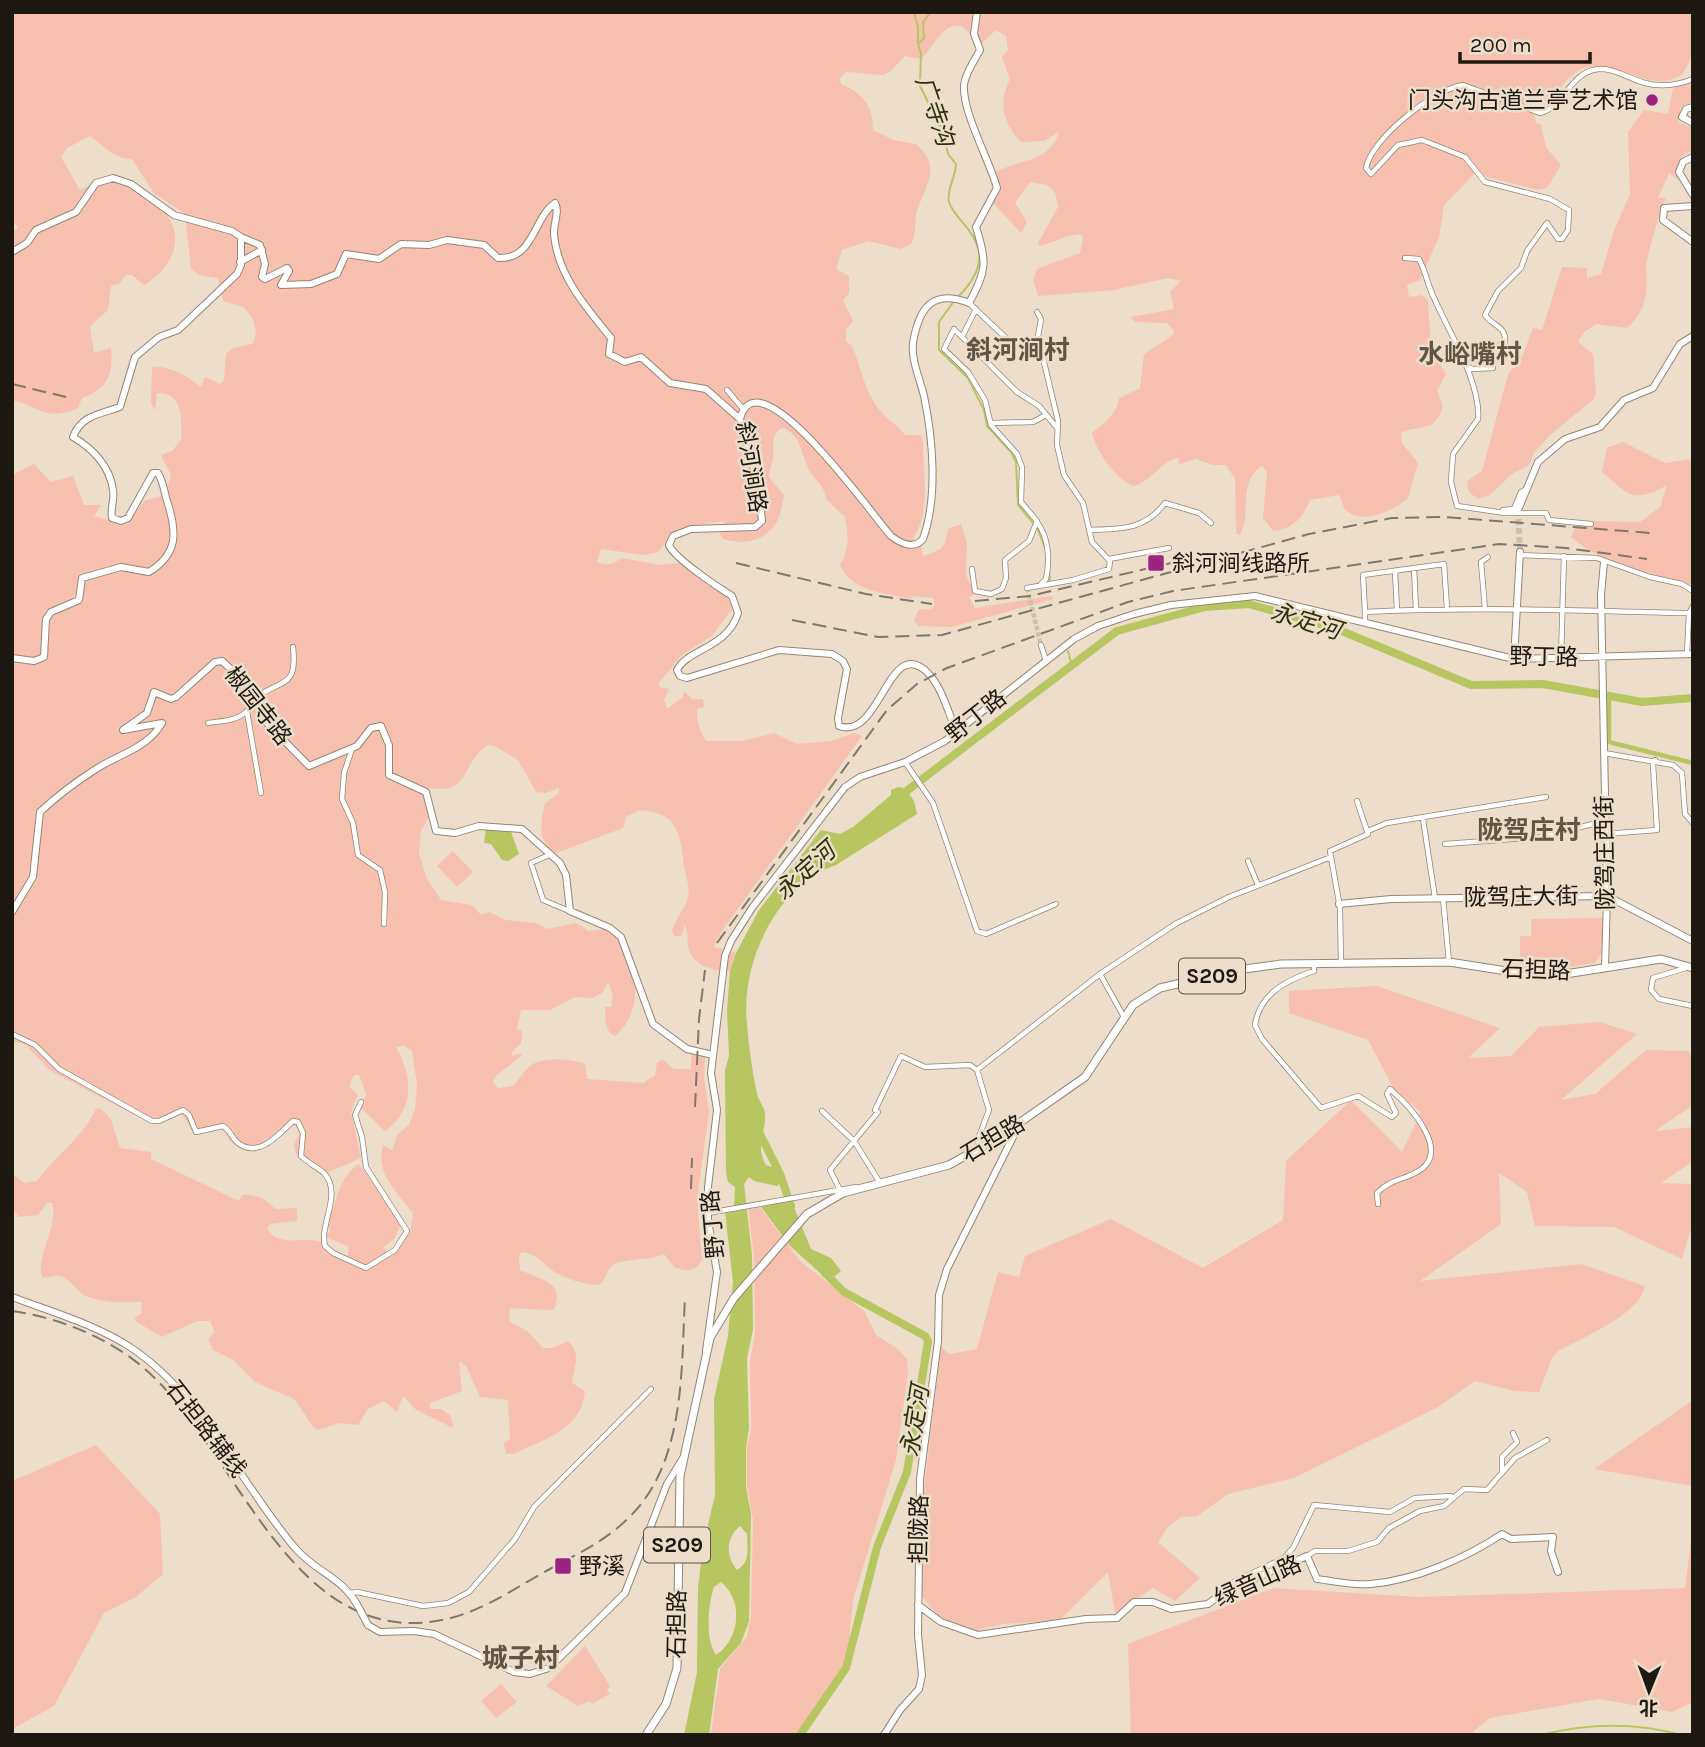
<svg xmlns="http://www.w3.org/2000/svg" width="1705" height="1747" font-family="Karla,'Noto Sans SC',sans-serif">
	<rect width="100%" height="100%" fill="#ecdecb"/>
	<path fill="#f8c0af" d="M12,12H1693V54L1683,74C1651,95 1621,61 1588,67C1564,72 1560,99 1538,105L1534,114L1536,123L1541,124L1546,147L1561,165L1547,188L1538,190L1484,176L1478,170L1444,205L1439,237L1420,280L1407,285L1409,297L1421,295L1428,300L1431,349L1446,374L1437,390L1443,407C1433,435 1420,423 1401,433L1402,443L1418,463L1408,498C1395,510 1361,526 1346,510C1342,506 1342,500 1339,495L1310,500C1303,518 1293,529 1273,531L1263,518L1267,472L1262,466C1237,482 1252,514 1240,535L1237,534L1236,528L1235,479L1226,465H1212L1196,459L1179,464L1178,458C1161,461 1152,481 1134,486C1117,481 1095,450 1092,433C1103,424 1118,413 1119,398L1140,388L1144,354L1173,335L1174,331L1167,323L1135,322L1131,317L1174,309L1170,292L1181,281L1168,278L1114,290L1038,296L1033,280L1037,269L1080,253L1083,238L1081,234C1067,234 1054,243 1040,246L1038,243L1058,207L1055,192L1047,185L1030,182L1015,203L1027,222L1021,233L992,202L999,189L996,172C1019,159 1050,163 1059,132L1044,141L1021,142C1003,124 998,101 1010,79L1002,57L1008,50L1006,36L996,30L977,48C973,43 971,33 965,29C946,15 932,50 921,59L905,56L891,71L883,75L846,72L840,78L841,84C863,93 873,106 873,130L893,140L916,144C943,167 925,186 917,211C914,222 917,234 911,244L901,249L868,241L842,250L836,269L849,276V293L843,300L853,321L846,329V341L852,346C861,367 864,390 878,408C885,418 897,424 905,435H921L923,442C923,471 931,514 913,538L921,545L923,556C942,550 945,549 948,529L961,524L967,543L966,575L975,594L969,597L975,608L1052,596L1053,599L952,627L918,626L914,620L919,609L930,610L935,605L933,598L912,596L911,599C886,593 851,592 840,565C849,551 849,533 845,517L826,499C824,484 816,482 809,470C801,455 801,433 782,428C768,437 775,446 773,460C771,466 769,471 769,477L784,495C782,502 782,510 779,517C770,540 745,546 723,539L719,532L725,521L684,527L672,534L658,552L643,555L601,549L597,562C607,566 614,564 622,558L659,565L682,563L729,598L732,609L712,636L682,655L659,683V687L669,689L664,700L667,709L683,697L684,691L692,699H703L704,707L697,709C696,721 700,731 706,741H742L774,733L797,744L831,741L854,733L862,736L722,931L714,947L736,953L730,971C714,972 692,965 688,947C687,939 688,932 685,925L681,936H674L672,931C675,918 685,910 688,897C690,887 687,881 685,871C680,839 682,812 639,810L626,817L623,828L554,854C538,841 540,822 545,803L559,793V788L546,793L536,792L518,760L495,746L488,745C459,764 472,797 425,787L428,818L421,831L419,853L426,877L441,900L472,905L481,915L489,912L505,920L536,923L548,929L576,923L589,931L606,929C639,950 647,1011 615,1036C605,1032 605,1018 605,1007H611L613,995L608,982L602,993L593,998L575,997L550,1010H521L517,1029L522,1031L521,1043L511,1053L513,1056L521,1053L522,1055L495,1077L493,1082L498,1088L513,1086C520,1079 524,1069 533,1064C546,1057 572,1059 585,1064L587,1079L643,1083L655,1075L657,1063L662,1059L674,1069H691V1054L705,1058L704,1078L709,1112L697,1199L702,1260C695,1272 687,1272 674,1267L664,1254C649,1261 624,1258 613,1265C607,1269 606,1279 601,1284C590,1288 558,1276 549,1268C540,1260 536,1254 522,1252L519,1256L520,1270C538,1279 566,1281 554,1309L548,1310L510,1308L509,1321L527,1331L543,1348H552L568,1341C582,1354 574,1367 572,1383L585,1391C582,1430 542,1440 513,1454H506L504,1443L510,1439L508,1400L480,1397L466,1366L459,1361L462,1391L430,1403V1409H441L451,1416L453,1428L415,1409L403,1396L397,1412L384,1401L368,1409L358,1425L339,1423L319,1430L314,1428L294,1399L255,1382L233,1360L213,1350L208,1339L215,1332L210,1321H197L162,1337L135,1321V1318L142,1313L141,1302C122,1302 105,1304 86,1296C75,1291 70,1277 59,1276C54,1275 48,1278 43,1278C33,1261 59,1229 52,1203H47L38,1215L19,1217L12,1208V1174L25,1183L37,1181C56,1155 82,1138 96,1109L100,1108L111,1119L120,1148L151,1152V1159L239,1201L243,1195C258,1195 265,1198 275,1209L297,1208V1221L270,1224L267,1229C281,1248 302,1236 321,1242C330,1245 339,1253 347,1257L349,1247L326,1237L331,1230L327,1226C337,1203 336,1180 359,1164L402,1223L394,1239L383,1247L391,1257L410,1233L413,1213C397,1192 375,1174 383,1145L392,1150L398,1134L409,1125L415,1109L417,1085L412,1051L404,1046L396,1047C413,1078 415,1109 385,1131L358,1105L367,1096L359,1075H354L349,1087L358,1094L351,1112L361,1158L322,1175L296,1154L294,1145L299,1134L295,1125C277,1129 253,1162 231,1142C227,1138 225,1132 220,1128L193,1131L184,1117L178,1114L150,1122L144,1120L49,1070L26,1045L14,1041L12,1045V475L34,464L51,482L73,476L84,505H101L94,516L126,525L144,501L165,495L171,475L161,455L172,451L181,440C182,420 183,391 157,393L155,411L151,402L152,367C168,365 190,377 201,387L205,377L220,384L224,380L226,354L233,348L252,344C260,333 254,317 244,308C238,304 229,304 223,301L218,278L199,275L191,269L185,214L154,193L132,159C113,159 105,146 90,136L67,148L61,157L80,190L92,184L120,180C134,189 150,197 161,208C188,235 173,268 144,285L132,275H126L119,284L111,286L108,310L90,326L94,353L111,348C114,374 107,389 82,398L78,408C46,422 41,407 12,400V234L18,227L12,220Z
		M1693,81V101L1681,107L1678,122L1693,128V151C1678,155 1676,165 1678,180L1669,173L1658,198H1666C1661,206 1646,260 1646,268C1648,292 1646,312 1627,328L1596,324L1584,332L1578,342L1593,354L1596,394L1593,400L1550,435L1534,453L1529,465L1512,474L1490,495L1478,499L1469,492L1467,481L1482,471L1508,375L1523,354L1533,328L1542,330L1562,267L1587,268V278L1601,274L1614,231L1630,194L1628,132L1644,110L1668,114L1673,88Z
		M1623,442L1665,463L1693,459V586C1651,571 1607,568 1571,537L1575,529L1590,521L1640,522L1660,507L1667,485C1634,504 1628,495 1602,472L1607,448Z
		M453,851L473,872L457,887L437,866Z
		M1604,918L1602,952L1595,963L1544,971L1506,966V960H1531L1520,959V936H1531V919Z
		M1377,986L1500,1028L1468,1058L1511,1056L1539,1027L1600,1022L1637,1034L1561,1100L1595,1094L1646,1050L1688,1051L1693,1058V1105L1655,1131L1693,1127V1161L1661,1183L1693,1184V1222L1682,1259L1614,1227L1535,1226L1527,1192L1499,1173L1501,1224L1420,1281L1581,1264L1645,1286C1640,1315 1581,1338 1558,1351L1552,1358L1539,1392L1515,1391L1475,1381L1438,1407L1294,1478L1228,1494L1197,1516L1181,1517L1168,1527L1158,1542L1200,1578L1175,1601L1153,1588L1115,1613L1108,1572L1060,1620L1004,1624L975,1630L940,1618L921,1595L923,1495L941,1347L950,1354L977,1349L998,1272L1019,1277L1025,1256L1111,1219L1203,1268L1283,1220L1286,1161L1351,1100L1402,1152L1421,1112L1395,1091L1368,1040L1289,1013V991Z
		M759,1206L800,1261L864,1311L876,1335L898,1349L907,1359L908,1372L896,1460L853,1600L849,1641L841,1670L797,1735H711L720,1669L747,1637L751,1615L753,1520L747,1485V1448L751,1430L750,1361L755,1334L754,1257L748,1208Z
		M1693,1400V1486L1594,1469Z
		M96,1445L160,1514L163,1574L136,1597L104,1613L54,1706L12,1729V1481Z
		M1693,1526V1702L1672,1712L1599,1699L1490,1718L1469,1735H1131L1128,1644L1273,1588L1419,1597L1685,1588Z
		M585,1646L610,1686L607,1689L610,1694L592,1704L590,1701L578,1706L546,1686Z
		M501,1684L517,1702L496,1718L481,1701Z"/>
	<path fill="#b7c660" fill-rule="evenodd" d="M898,787L905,788L914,801L917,814L836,865C777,885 740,963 747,1024C749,1046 752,1071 757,1093C758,1100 764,1106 765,1113C767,1131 754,1146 766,1165L781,1170L786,1178L777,1186L754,1181L749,1177L744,1184L752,1255L753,1329L747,1359L749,1428L746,1449V1487L751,1514L749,1621L741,1643L718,1669L709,1735H684L697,1672L698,1587L703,1546L715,1495L714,1399L728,1336L733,1282L725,1212L734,1209L735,1187L728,1182L726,1172L725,1070L729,1056L727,1010L730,971L736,953L759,910L821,830L840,834L853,827L891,795V790ZM740,1526L747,1534C747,1548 751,1562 737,1570C726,1557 725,1538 740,1526ZM721,1582C744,1601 740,1639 716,1655C705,1640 708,1605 714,1587Z
		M486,829L511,832L519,854L508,861L502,860L491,844L484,843Z
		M791,1200L811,1249L831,1258L841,1271L829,1281L790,1246L761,1207Z"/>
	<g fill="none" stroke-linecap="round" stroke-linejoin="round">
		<path stroke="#b7c660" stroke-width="2" d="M914,12L918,27V44
			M931,12L923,22L924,38L918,44L921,54L920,86L944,134L948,154L956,164C956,177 946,190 949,202C952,212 962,221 968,229C989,255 978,277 958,297
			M954,301L939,322V350L968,378L984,410L987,426L1011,452L1016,462L1018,505L1033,523
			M1037,527L1045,548
			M1049,571L1050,580
			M1068,651L1072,666
			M1541,1735C1589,1723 1634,1722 1681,1735"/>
		<path stroke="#b7c660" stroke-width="4.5" d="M1609,697V742L1693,763"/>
		<path stroke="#b7c660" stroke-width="8" d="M900,796L1117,631L1205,607L1249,604L1337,629L1471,685L1543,684L1642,702L1693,698
			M757,1128L780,1174L791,1206
			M800,1735L846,1668L877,1547L907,1472L928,1341L925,1336L844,1292L825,1273"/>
		<path stroke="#cdc0af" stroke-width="4.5" stroke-dasharray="4.5 2" stroke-linecap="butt" d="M1027,588L1041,645"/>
		<path stroke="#cdc0af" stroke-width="6" stroke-dasharray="6 3" stroke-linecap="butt" d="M1518,510L1520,552"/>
		<g stroke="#938674" stroke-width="6">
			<path id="street" d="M1405,258L1419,259C1426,272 1428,287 1435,300C1449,332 1481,383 1478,419L1453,454L1451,482L1457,506L1505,513H1546L1549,520L1591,524
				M969,303L1006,338L1043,358L1058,421L1057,445L1064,475L1083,503L1092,542L1110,561L1109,569L1073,580L1027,588
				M1037,312L1041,319L1037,342L1043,357
				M963,335L976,309
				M1464,364L1472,369L1493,368L1489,349L1505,343C1507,326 1492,326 1485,315L1498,291L1521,268L1527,251L1547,223L1558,239H1562L1568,230L1569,210L1550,199L1485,182L1465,157L1422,140L1398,145L1371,174L1366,168C1371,139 1434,89 1463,85L1540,113C1563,108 1569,76 1593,70C1610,65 1629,79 1645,83C1660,87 1678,85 1693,79
				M727,390L744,410
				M991,423L1033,422L1046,415
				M1503,510L1514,509L1521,492L1527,489
				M1037,522C1049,538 1050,560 1046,579L1041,584
				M1090,530C1121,529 1145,530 1165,503L1199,513L1211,523
				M1519,555L1597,558L1650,577L1682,584L1693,591
				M1109,559L1169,548
				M1414,568L1416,610
				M972,569L975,591L991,594L1002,589L1006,578L1005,560L1029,541L1037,521L1021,502L1022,467L1017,454L991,425L985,400L968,372L944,349L954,329L1017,392L1039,406L1058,429
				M1395,571L1397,610
				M1693,606L1689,613H1693
				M1485,609L1481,562L1488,557
				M1365,612L1363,575L1444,564L1447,609
				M1365,623V612C1473,606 1581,611 1689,613L1687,654
				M1041,645L1046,661
				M1561,659L1564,556
				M247,712L261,793
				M208,723C220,721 235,721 245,713C250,709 250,702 255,699C279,678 298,691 293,647
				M352,749L344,773L342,799L353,823L358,855L380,870L385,892L384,924
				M1604,753L1673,765L1682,773L1685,814L1693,823
				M905,762L933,803L977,931L986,934L1056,904
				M1423,819L1435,898
				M1368,831L1387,823L1546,797
				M1605,834L1657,830L1653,764L1655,760
				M1445,844L1540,837L1605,821
				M551,854L531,863L543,900L569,911
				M1331,857L1330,851L1368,834L1357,801
				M1248,861L1258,885
				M1443,898L1449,962
				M1314,964V971C1287,980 1260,993 1255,1025L1262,1039L1321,1108L1358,1096L1392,1117L1396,1113L1387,1094L1390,1089C1410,1106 1455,1154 1415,1173C1401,1180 1388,1181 1377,1193L1378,1204
				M1689,967L1653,978L1651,990L1659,999L1693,1006
				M1100,974L1124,1017
				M12,1034L35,1045L59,1069L152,1121H159L183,1110L189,1115L196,1132L223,1126C230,1130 232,1138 238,1143C259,1159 279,1134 293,1121L298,1122L303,1133L301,1156C308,1163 317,1167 324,1173C343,1193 319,1225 325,1246L333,1253L366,1268L395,1250L407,1231L366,1167L362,1137L355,1115L361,1102
				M977,1070L1100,974L1177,923L1229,897L1331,857L1340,908L1341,963
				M822,1111L854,1141L880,1183
				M839,1188L830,1170L878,1112L875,1110L901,1056L925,1067L970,1065L977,1070L989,1110L978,1139L979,1148
				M708,1213L856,1187
				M1502,1472V1457L1517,1442L1513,1433
				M1307,1556L1315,1551H1348L1377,1542L1389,1528L1420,1511L1444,1506L1464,1489L1487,1490L1515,1458L1547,1440
				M351,1593L357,1592L423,1606L448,1603L469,1592L515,1539L534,1507L651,1389
				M1218,1595L1223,1587L1284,1558L1293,1548L1314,1505L1390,1512L1415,1498L1451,1496"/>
		</g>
		<g stroke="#938674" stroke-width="8">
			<path id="secondary" d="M1693,107L1686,109L1682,117L1693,123
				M1693,157L1683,162L1679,172L1693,195
				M1693,206L1664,208L1663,220L1693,242
				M241,237L260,245L265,264L262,277L265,279L287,268L289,271L281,285L311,284L337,274L346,254L379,259L401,244L429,245L447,240L484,245L498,258C534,260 533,218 555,203C560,212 553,224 554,235C558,276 586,307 611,338L609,354L625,362L641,357L670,383L706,389L740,419
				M12,252L27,243L36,230L76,212L96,183L113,178L131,184L174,215L232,231L241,237V265L237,274L178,330L159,337L135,357L120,407C101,414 81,415 73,437C92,448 110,466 113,490C115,499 110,508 112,518L121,521L128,518L153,473H158C164,483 164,493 168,504C177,533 178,554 149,572L121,567L82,578L79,600L51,612L46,619L44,657L34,661L12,658
				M240,262L262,250
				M1518,510L1538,462L1565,439L1600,427L1624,400L1653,388L1680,344L1693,336
				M1604,562L1601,595L1607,896L1605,968
				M1514,659L1520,552
				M957,733C949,715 942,687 928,673C888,633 881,741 839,726L838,718L847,669L843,661L832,654L779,650L687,678L680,676L677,670C687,649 728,648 738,613L732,596C719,588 674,558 669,545L673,536L691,529L755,527L762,521L758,483L740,419C757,350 875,519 891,536C900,543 914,550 923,539C938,497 933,439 924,396C920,379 911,360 913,343C919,307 933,289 969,303C987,270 987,263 976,227L997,188C990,161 962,112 964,85C965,73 975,60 980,50L974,34L977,12
				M1339,904L1391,899L1607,896L1693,941
				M12,912L33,877L40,812C56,797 77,781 96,769C119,754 148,748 162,723L123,730L147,713L154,692L171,699L176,697L215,662L222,661L248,685L259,703L263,719L309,766L357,746L371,728L381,726L389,745V775L426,792L436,831L455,833L479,826L522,829L560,863L566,875L570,911L610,928L621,937L653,1024L687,1049L713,1055
				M12,1297C52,1312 94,1324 130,1347C203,1395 240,1484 296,1549C318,1574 344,1577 360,1610
				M706,1351L717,1272L708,1221V1187L717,1110L711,1073L725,956L731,941L752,908L845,787L860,777L905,762L945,741L1074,639L1098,626L1134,614L1171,605L1255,596L1514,659L1693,654
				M918,1605L941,1622L978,1635L1086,1619L1117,1618L1134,1602H1153L1171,1609L1208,1604L1225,1591L1307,1556L1317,1579C1335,1581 1353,1586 1371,1584C1416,1580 1466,1558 1502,1534L1511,1539L1553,1537L1551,1551L1558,1572
				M368,1625L380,1632L414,1631L434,1634L514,1672L530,1674L549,1668L625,1593L667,1484L683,1458
				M884,1735L900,1710L919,1689L922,1675L918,1635L920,1479L938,1341L939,1295L947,1269L1020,1123"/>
		</g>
		<g stroke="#938674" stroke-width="9">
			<path id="primary" d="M646,1735L666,1704L677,1668L680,1476L710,1338L734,1298L807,1214L843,1193L949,1165L1002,1135L1085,1077L1133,1005L1160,988L1237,970L1281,964L1449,962L1526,974L1559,975L1661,959L1693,968"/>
		</g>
		<use href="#street" stroke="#fff" stroke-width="4.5"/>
		<use href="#secondary" stroke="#fff" stroke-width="6"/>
		<use href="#primary" stroke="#fff" stroke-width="7"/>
		<path stroke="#81776b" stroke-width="2" stroke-dasharray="14 7" stroke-linecap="butt" d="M12,384L66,397
			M736,563L866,594L932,604
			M975,601L1030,596L1171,563
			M792,620L878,637L942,635L1309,534L1392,518L1445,517L1651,533
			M717,943L887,710L917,684L947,668L1128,602L1173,591L1499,544L1566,548L1647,559
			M695,1107L699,1019L705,970
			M691,1189L692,1158
			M12,1311C60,1318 110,1338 146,1370C239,1451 293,1658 451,1618C486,1609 518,1586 550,1569C575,1555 601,1543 622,1524C686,1469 681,1373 685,1296"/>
		<g stroke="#938674" stroke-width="8" stroke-linecap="butt">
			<path id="secondary-bridge" d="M360,1610L368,1625"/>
		</g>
		<use href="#secondary-bridge" stroke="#fff" stroke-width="6"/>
	</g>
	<g fill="#9a2480" stroke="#ecdecb" stroke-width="2.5">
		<circle cx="1652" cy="100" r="7"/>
		<rect x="1147" y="554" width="18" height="18" rx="3.5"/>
		<rect x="554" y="1557" width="18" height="18" rx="3.5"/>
	</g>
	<g text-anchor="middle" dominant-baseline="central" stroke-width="5" stroke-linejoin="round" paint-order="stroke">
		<g fill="#ecdecb" stroke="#5b5349" stroke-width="2">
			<rect x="1179" y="958.5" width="66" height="35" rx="5"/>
			<rect x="644" y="1527.5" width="66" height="35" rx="5"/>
		</g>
		<g font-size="21" font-weight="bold" fill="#1d1811">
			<text x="1212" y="976">S209</text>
			<text x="677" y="1545">S209</text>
		</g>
		<g font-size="23" fill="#1d1811" stroke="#ecdecb" text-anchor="start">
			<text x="1638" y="100" text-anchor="end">门头沟古道兰亭艺术馆</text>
			<text x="1172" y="563">斜河涧线路所</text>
			<text x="579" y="1566">野溪</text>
		</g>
		<g font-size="23" fill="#1d1811" stroke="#ecdecb">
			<text transform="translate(751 467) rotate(81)">斜河涧路</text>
			<text transform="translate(1544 657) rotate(1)">野丁路</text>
			<text transform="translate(258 706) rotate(52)">椒园寺路</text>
			<text transform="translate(976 716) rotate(-38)">野丁路</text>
			<text transform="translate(1605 853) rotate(-91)">陇驾庄西街</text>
			<text transform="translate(1521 897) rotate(-1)">陇驾庄大街</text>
			<text transform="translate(1536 970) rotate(2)">石担路</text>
			<text transform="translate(993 1139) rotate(-31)">石担路</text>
			<text transform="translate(713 1224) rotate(-95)">野丁路</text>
			<text transform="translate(206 1429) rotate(52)">石担路辅线</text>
			<text transform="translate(919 1529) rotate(-89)">担陇路</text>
			<text transform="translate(1258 1581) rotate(-24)">绿音山路</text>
			<text transform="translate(677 1624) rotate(-89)">石担路</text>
		</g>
		<g font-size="24" font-style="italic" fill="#2d3206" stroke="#ecdecb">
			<text transform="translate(935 111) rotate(71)">广寺沟</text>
			<text transform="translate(1306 621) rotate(17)">永定河</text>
			<text transform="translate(805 871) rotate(-42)">永定河</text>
			<text transform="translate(915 1421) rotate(-81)">永定河</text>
		</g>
		<g font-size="26" font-weight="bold" fill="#615545" stroke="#ecdecb">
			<text x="1018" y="350">斜河涧村</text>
			<text x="1470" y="354">水峪嘴村</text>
			<text x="1529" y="830">陇驾庄村</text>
			<text x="521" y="1658">城子村</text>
		</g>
	</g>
	<rect width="1705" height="1747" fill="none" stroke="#1d1811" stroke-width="28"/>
	<g transform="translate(1649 1691) rotate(181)" stroke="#ecdecb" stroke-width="5" paint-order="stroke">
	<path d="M0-5L12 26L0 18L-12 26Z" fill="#1d1811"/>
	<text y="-10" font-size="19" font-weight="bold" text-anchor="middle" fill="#1d1811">北</text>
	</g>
	<path d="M1460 52v10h130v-10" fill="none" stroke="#1d1811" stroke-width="3.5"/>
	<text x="1470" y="52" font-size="21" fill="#1d1811" stroke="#ecdecb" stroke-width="5" paint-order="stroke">200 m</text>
</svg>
